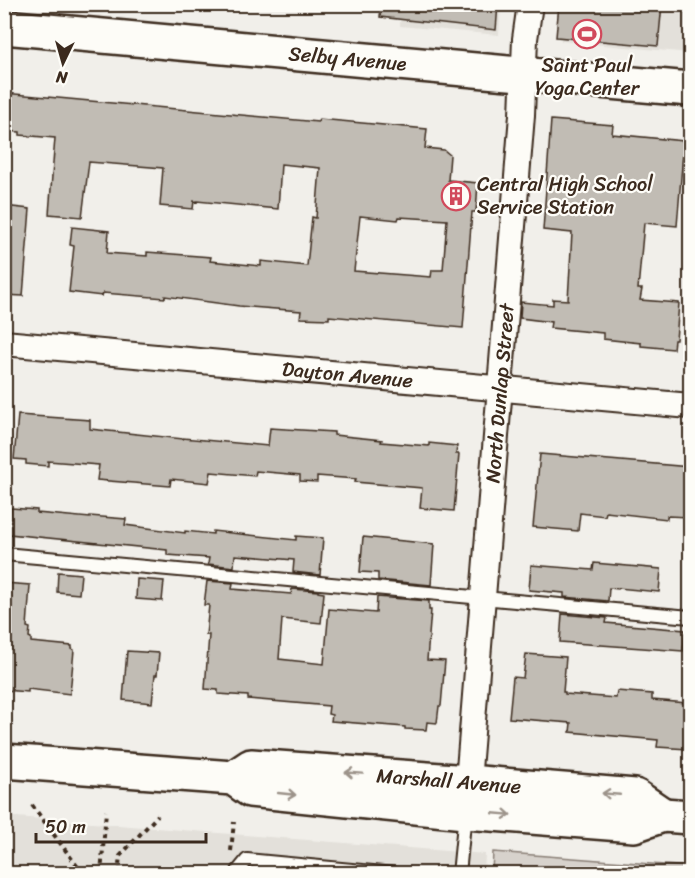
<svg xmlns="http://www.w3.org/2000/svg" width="695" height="878" font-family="Sriracha,sans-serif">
	<rect width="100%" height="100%" fill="#f1efea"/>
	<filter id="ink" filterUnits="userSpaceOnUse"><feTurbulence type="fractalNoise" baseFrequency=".0167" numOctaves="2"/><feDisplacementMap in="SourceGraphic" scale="12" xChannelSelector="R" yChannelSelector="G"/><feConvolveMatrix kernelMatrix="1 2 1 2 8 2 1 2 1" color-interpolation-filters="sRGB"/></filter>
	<g filter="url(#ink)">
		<path fill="#e3e0da" d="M401,5H501L499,35L400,26Z
			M564,5H690V53L561,41Z
			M4,816L485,854L484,873H5Z"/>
		<path fill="#d7d2cc" stroke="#897e75" stroke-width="1.5" d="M493,852L690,867V873H492Z"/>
		<path fill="#c1bcb4" stroke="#3b2a1e" stroke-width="1.5" fill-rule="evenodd" d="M381,4H498L496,30L380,17Z
			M559,4H662L658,46L556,37Z
			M4,93L318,122L319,119L427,129L425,148L444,150L450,155L448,180L478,183L476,212H472L463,328L329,316V319L300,318L301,311L239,306L165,296V298L103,293L102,296L69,292L74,246L70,245L72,227L109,231L107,253L147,256V252L211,257L210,261L261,266V261L307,266L312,217L316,218L320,168L281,164L278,209L197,201V202L194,201L193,209L160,206L163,168L89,162L82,217L49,214L55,138L20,135V132L4,131ZM360,216L398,220L399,217L447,220L443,270H432L431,277L354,271Z
			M551,120L613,125L612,134L684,141L677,226L644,223L638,289H642L640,300L679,303L676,340H674L673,349L641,346V343L603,339V333L550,328L551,322L520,318L521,302L553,305V299L568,300L572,233L543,230Z
			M4,206L30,209L23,296L4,295Z
			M18,415L90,420V429L183,439V438L268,446L270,428L334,432V435L382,440L381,442L429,446V443L457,446L456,454H459L454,511L420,508L422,488L355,482L356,479L317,476V482L300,481V475L256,471L255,476L211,472L209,483L171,479L170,486L97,480L99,465L48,461V466L26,464V460L14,459Z
			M540,454L690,467V517L667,516V519L606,512L605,516L580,513L578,531L533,527Z
			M11,508L37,510V513L90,518V516L126,519L125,525L185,533V531L213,534V531L296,540V536L323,538L320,575L293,572L294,560L235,555L234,567L208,564L209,558L167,555V550L9,534Z
			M363,537L434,544L431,585L378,580V573L360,572Z
			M594,563L661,569L659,592L618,588V589L609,588L608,601L564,597V593L529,590L531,565L593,570Z
			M58,572L81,574L79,594L57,592Z
			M137,579L164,581L162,601L136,599Z
			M207,581L233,583L232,589L291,594L292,589L318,591V592L324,593L321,623L282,619L279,659L324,664L329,609L376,613L377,597L429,601V610H431L427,660L445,661L441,706H439L437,723L427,722L426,730L405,729V727L331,721L332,715L328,714L329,706L248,699V696L218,694V690L205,689L209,635H206L209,605H204Z
			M4,583L30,585L27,627L30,628L29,637L31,638V642L72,646V649L74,650L70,694L28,689V692L4,690Z
			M562,614L607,618L606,623L685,630L683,651L560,642Z
			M127,651L159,653L157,675H155L152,703L123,700Z
			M526,654L566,657L563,692H565V694L616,698L617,691L652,694V700L687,703V708H690L688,749L657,747L658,740L570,732L571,723L509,718L513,677L523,678Z"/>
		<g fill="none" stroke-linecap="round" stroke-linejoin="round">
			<g stroke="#3b2a1e" stroke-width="16">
				<path id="lane" d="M4,554L690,617
					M238,874V871L247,860L394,874
					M459,874L465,813"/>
			</g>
			<g stroke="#3b2a1e" stroke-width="28">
				<g id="street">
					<path id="s1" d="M4,343L690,406"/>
					<path id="s2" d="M468,782L522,115L525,39L530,4"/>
				</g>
			</g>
			<g stroke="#3b2a1e" stroke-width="38">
				<g id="secondary">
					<path id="s3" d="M4,27L497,72L690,89"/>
					<path d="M4,761L233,778L250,790L465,812L634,825L663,815L690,817"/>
					<path id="s4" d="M233,778L251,766L468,782L635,796L663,815"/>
				</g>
			</g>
			<path stroke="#3b2a1e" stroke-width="4" stroke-dasharray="4.5 4.5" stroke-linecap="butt" d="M32,805L83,874
				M231,851L234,822
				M118,870L160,874
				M101,874L106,811
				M118,874L120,856L158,815"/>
			<use href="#lane" stroke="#fdfcf7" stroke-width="12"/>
			<use href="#street" stroke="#fdfcf7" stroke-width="24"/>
			<use href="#secondary" stroke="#fdfcf7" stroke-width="33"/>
		</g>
		<defs><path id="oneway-shaft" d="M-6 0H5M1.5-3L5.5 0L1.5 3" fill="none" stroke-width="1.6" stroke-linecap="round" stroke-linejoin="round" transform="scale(1.5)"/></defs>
		<g stroke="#9c938a">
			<use href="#oneway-shaft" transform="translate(354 773) rotate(-176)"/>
			<use href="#oneway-shaft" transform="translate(287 794) rotate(6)"/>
			<use href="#oneway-shaft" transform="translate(611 794) rotate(-175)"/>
			<use href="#oneway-shaft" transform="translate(502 814) rotate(5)"/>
		</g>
	</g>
	<defs>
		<g id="stadium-ring" transform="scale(1.5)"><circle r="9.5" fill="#fdfcf7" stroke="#d1495b" stroke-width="1.5"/><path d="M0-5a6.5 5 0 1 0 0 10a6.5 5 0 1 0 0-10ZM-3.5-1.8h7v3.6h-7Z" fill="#d1495b"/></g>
		<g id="building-ring" transform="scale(1.5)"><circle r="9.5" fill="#fdfcf7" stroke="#d1495b" stroke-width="1.5"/><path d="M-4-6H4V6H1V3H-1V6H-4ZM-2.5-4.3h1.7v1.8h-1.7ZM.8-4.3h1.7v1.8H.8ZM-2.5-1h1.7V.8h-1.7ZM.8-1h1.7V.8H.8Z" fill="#d1495b"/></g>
	</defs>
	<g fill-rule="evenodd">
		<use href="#stadium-ring" x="587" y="34"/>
		<use href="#building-ring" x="456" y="196"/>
	</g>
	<g text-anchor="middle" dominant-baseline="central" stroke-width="4.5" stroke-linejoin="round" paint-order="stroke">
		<g font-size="20" fill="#3b2a1e" stroke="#fdfcf7">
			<text stroke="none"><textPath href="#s3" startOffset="345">Selby Avenue</textPath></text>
			<text stroke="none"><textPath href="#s1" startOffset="345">Dayton Avenue</textPath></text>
			<text stroke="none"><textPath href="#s2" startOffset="390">North Dunlap Street</textPath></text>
			<text stroke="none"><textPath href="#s4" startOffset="220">Marshall Avenue</textPath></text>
		</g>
		<g font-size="20" fill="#3b2a1e" stroke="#fdfcf7">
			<text x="587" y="65">Saint Paul<tspan x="587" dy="23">Yoga Center</tspan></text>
			<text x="477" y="184" text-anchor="start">Central High School<tspan x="477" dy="23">Service Station</tspan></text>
		</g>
	</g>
	<rect width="695" height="878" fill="none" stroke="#fdfcf7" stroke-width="24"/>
	<rect x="12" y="12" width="671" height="854" fill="none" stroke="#3b2a1e" stroke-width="2" filter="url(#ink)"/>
	<g transform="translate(63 63) rotate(185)" stroke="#fdfcf7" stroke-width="4.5" paint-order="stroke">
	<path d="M0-4.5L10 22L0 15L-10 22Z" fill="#3b2a1e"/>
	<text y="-9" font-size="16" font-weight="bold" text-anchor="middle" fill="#3b2a1e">N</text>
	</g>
	<path d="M36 833v9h170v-9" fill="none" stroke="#3b2a1e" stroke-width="3"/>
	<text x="45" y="833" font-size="18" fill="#3b2a1e" stroke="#fdfcf7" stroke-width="4.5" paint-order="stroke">50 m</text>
</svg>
